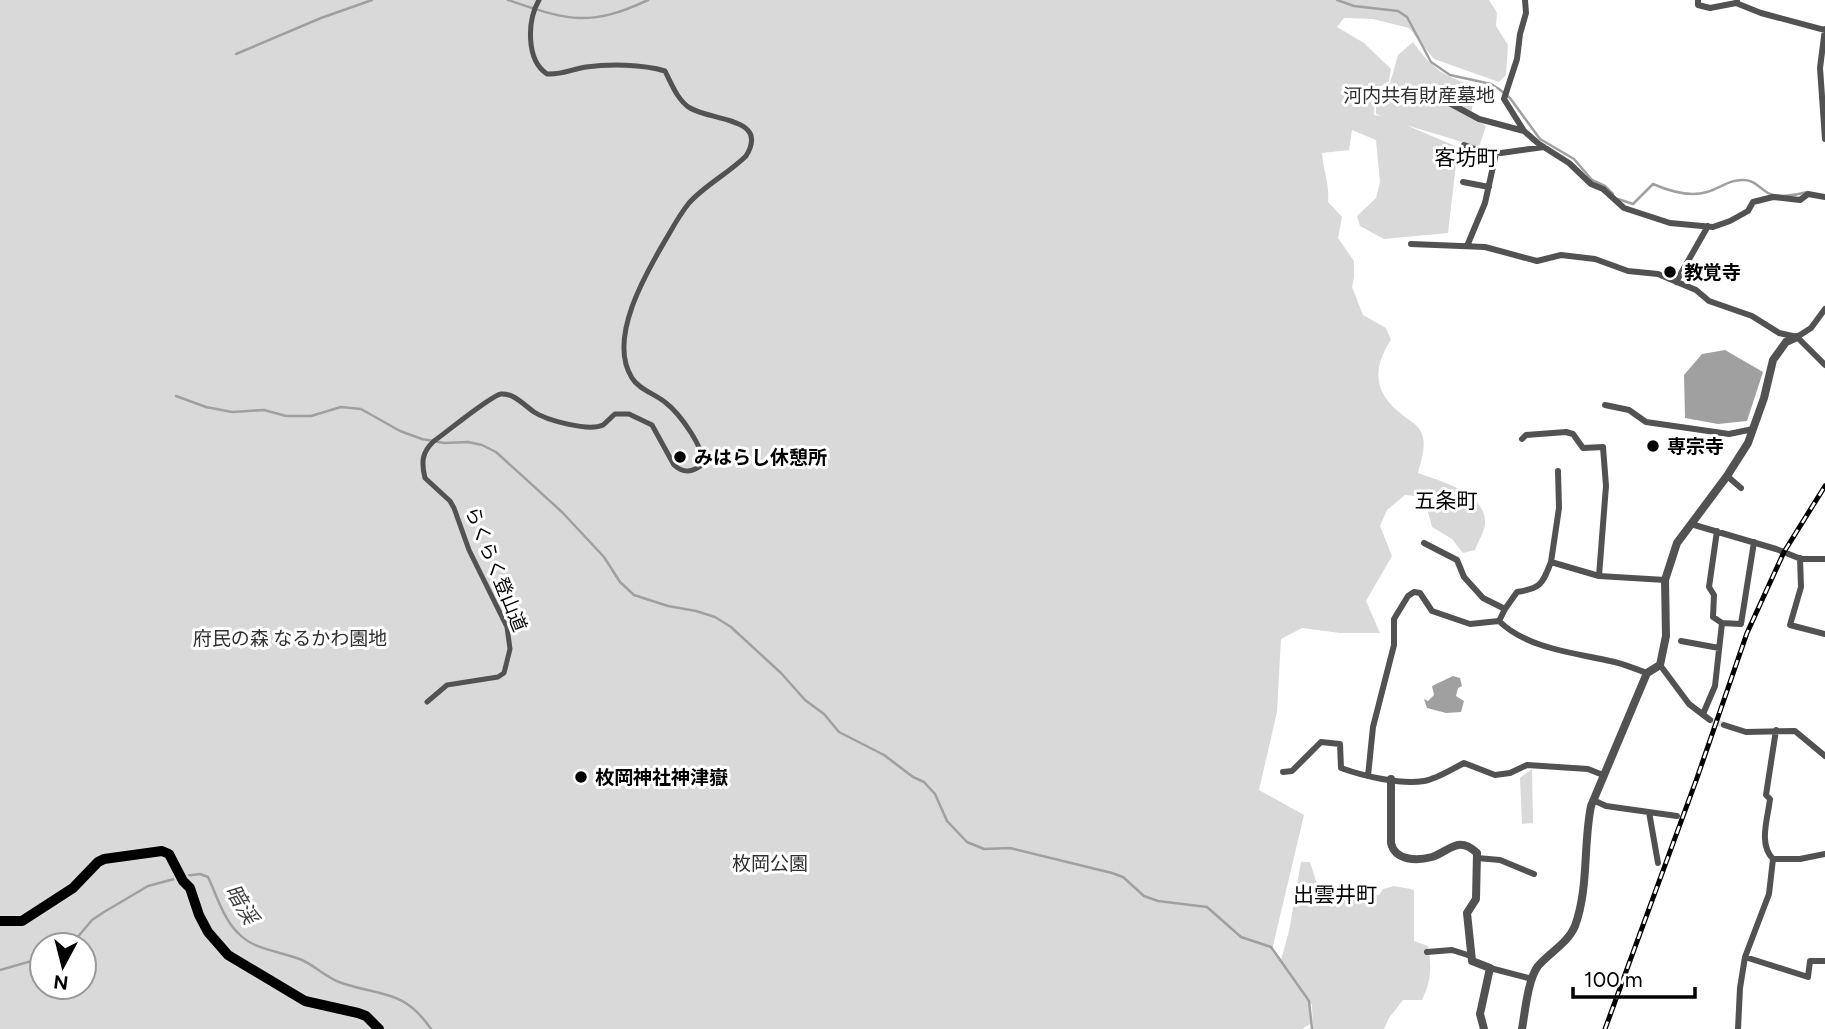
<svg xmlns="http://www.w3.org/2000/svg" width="1825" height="1029" font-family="Figtree,'Noto Sans JP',sans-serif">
	<rect width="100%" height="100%" fill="#fff"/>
	<path fill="#d9d9d9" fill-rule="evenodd" d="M0,0H1489L1497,13L1496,26L1508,45L1506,75L1499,82L1434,59L1409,28L1373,19L1344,18L1337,27L1364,43L1391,69L1389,81L1375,90L1374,115L1382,116L1376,114V92L1390,83L1398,55L1413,42C1433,70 1443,76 1475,86L1471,117L1486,126L1479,147L1406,125L1460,148L1456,164L1448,233L1384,239L1360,226L1357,216L1376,198L1380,182L1376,140L1352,130L1349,150L1322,153C1323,169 1330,186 1328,202L1342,217L1338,238L1354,261V277L1352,287L1363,315L1386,328L1391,340C1373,367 1373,391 1399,412C1405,418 1416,423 1420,430C1428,443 1421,460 1418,473C1440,481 1487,493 1485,524C1484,532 1478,542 1475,550L1463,553L1452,539L1432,527L1424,497L1405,495L1387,510L1380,526L1392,556L1366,601L1380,633H1340L1302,628L1281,639L1277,712L1259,790L1304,815L1272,950L1309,1003L1310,1024L1302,1029H0ZM42,945H84V987H42Z
		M1532,769L1533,823L1522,824L1520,778Z
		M1301,862H1310L1316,881L1322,886L1347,889L1355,895H1379L1383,889L1394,886L1411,889L1414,891V941L1428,946C1432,966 1431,982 1422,1000H1403L1389,1018L1384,1029H1313L1312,1005L1281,960L1289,931Z"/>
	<path fill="#a0a0a0" d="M1725,350L1763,372L1747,421L1718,424L1685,418L1684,375L1702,354Z
		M1453,676L1460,678L1462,686L1458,688L1456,696L1464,701L1461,712L1446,713L1427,708L1424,699L1428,701L1434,695L1432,686Z"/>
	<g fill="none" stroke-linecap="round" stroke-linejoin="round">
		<path stroke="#a0a0a0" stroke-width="2.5" d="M508,0C568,20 588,28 648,0
			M1337,0L1354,6L1398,11L1407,17L1431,62L1450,75L1491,84L1499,89L1510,98L1540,139L1574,159L1592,180L1605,186L1613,194
			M236,54L321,18L372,0
			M1618,199L1633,204L1653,184C1669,191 1690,197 1707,192C1720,188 1731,179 1744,180C1755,180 1760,189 1768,193C1778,198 1797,195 1807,192
			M176,396L206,407L232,412L264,410L286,416H311L341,407L361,409L400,431L422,439L444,443L468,442L482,445L496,452L562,512L604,557L620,582L634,595L668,606L696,611L715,617L731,627L781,673L805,700L824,714L839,732L884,755L913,777L924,782L935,794L947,821L967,842L984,849L1010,848L1112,873L1123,877L1144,896L1158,901L1207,907L1241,937L1271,947L1309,1001L1312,1029
			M184,876L200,874L208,877C217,896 223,918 238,933C255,951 281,951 302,960C315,966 326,977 339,982C380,997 403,988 431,1029
			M71,945L92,920L104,912L148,886L178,878
			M0,970L42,958"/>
		<path stroke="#d9d9d9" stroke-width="6" stroke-dasharray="6 3" stroke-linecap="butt" d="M1710,720L1724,725"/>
		<g stroke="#dbdbdb" stroke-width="14">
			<path id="trunk" d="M0,921H22L73,888L98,862L104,859L162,851L169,854L183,881L190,888L199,915L208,932L228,955L305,1001L358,1013L366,1016L379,1029"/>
		</g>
		<path stroke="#525252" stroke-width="5" d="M427,702L447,685L498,677L504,673L510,649L507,627L469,550L454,508L450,501L425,478C421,462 422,452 434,441C447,432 490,396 501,394C514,393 524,405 534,412C546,420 589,432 603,425C607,422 611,417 615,414H629L652,425L674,465C684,474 692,472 702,465C706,449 679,413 666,403C656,394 639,390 632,378C607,339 646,273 666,239C673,227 680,214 689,203C705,185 729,173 746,156C770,117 711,121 690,108C678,101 671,83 665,71C642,64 609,64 586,67C572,69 562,75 547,74C526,60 527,21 539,0"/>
		<path stroke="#525252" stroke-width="6" d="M1698,0V5L1710,8L1736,3L1737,0
			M1736,3L1761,13L1825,30
			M1825,29L1820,68L1825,139
			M1427,91L1479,119L1524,131L1539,144L1569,163L1591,184L1603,189L1624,208L1670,223L1713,227L1730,221L1748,211L1753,202L1773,197L1800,200L1808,194L1825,197
			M1524,131L1504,99L1517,59L1520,34L1526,13L1525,0
			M1464,145L1481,151L1501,153L1544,147
			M1463,182L1489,187
			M1411,244L1485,247L1537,261L1561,255L1595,259L1628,271L1658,274L1696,290L1709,301L1752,316L1779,333L1797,337L1825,365
			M1467,246L1485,203L1496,153
			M1676,282L1708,226
			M1797,337L1811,328L1825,309
			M1605,405L1629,410L1646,422L1729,434L1753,429
			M1522,439L1526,435L1566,432L1573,434L1583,448L1603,447L1606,486L1599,576
			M1727,476L1741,488
			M1691,524L1776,549L1801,559H1825
			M1717,531L1709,587L1714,595L1713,617L1722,623
			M1424,543L1457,560L1464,577L1483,598L1505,609L1517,592C1542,588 1542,584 1551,562L1599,576L1665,580
			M1800,558L1801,587L1790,625L1825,634
			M1551,562L1559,508L1558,471
			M1499,621C1526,648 1574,653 1610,661C1622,663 1635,669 1647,673
			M1681,641L1719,648
			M1660,665L1689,704L1710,720
			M1703,714L1715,686L1722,623L1741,624L1754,542
			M1724,725L1746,732L1795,731L1825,756
			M1283,772L1292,771L1321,742L1340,744L1341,768C1363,776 1401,785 1424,781C1437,779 1452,769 1464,763L1495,775L1510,773L1527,765L1588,769L1603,775
			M1368,776L1373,727L1394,645V619L1408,596L1414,592L1420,593L1432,611L1470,624L1499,621L1505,609
			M1593,800L1606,806L1677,816
			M1649,812L1658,863
			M1477,858L1500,860L1534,874
			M1773,859H1800L1825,854
			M1427,952L1452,950L1471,956
			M1745,957L1808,977L1810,961H1825
			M1490,968L1532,979
			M1738,1029L1740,988L1745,957L1769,894L1773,859C1758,844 1768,818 1770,799L1766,795L1776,730"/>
		<path stroke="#525252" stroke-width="8" d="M1391,779V843C1395,861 1417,861 1432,857C1450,851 1458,835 1477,853L1476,899L1467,913L1472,961L1490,968L1480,1014L1484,1029
			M1522,1029C1525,1012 1528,979 1538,966C1550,952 1568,943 1575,926C1589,887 1583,846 1591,806L1647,673L1660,665L1666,636L1665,580L1677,543L1727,476L1748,443L1764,398L1773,360L1786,342L1797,337"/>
		<use href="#trunk" stroke="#000" stroke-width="10"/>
		<g stroke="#000" stroke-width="5">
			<path id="rail" d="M1605,1029L1697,778L1747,633L1784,552L1825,486"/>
		</g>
		<use href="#rail" stroke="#fff" stroke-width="2.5" stroke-dasharray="8" stroke-linecap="butt"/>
	</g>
	<g fill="#000" stroke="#fff" stroke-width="2.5">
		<circle cx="1670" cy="272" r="7"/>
		<circle cx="1653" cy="446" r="7"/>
		<circle cx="680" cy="457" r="7"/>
		<circle cx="581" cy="777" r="7"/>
	</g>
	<g text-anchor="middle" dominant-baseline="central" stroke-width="6" stroke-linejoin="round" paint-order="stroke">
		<g font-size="19" fill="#303030" stroke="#fff">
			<text x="1419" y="95">河内共有財産墓地</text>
			<text x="290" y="638">府民の森 なるかわ園地</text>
			<text x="770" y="863">枚岡公園</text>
		</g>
		<g font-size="19" font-weight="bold" fill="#000" stroke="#fff" text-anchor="start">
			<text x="1684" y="272">教覚寺</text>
			<text x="1667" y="446">専宗寺</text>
			<text x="694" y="457">みはらし休憩所</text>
			<text x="595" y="777">枚岡神社神津嶽</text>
		</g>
		<g font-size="19" fill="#000" stroke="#fff">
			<text transform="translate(496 569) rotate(68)">らくらく登山道</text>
		</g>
		<g font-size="21" fill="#000" stroke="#fff">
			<text x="1466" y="157">客坊町</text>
			<text x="1446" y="500">五条町</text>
			<text x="1335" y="894">出雲井町</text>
		</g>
		<g font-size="21" font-style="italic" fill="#414141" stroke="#fff">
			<text transform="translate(242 904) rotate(59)">暗渓</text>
		</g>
	</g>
	<g transform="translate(63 966) rotate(187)"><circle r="33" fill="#ffffff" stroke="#999999" stroke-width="2"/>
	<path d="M0-5L12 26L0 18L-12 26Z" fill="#000000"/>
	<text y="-10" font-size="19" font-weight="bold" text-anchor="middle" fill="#000000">N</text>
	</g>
	<path d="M1573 987v10h122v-10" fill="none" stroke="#000000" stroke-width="3.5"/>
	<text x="1584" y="987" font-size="21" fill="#000000" stroke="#ffffff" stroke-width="5" paint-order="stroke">100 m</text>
</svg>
